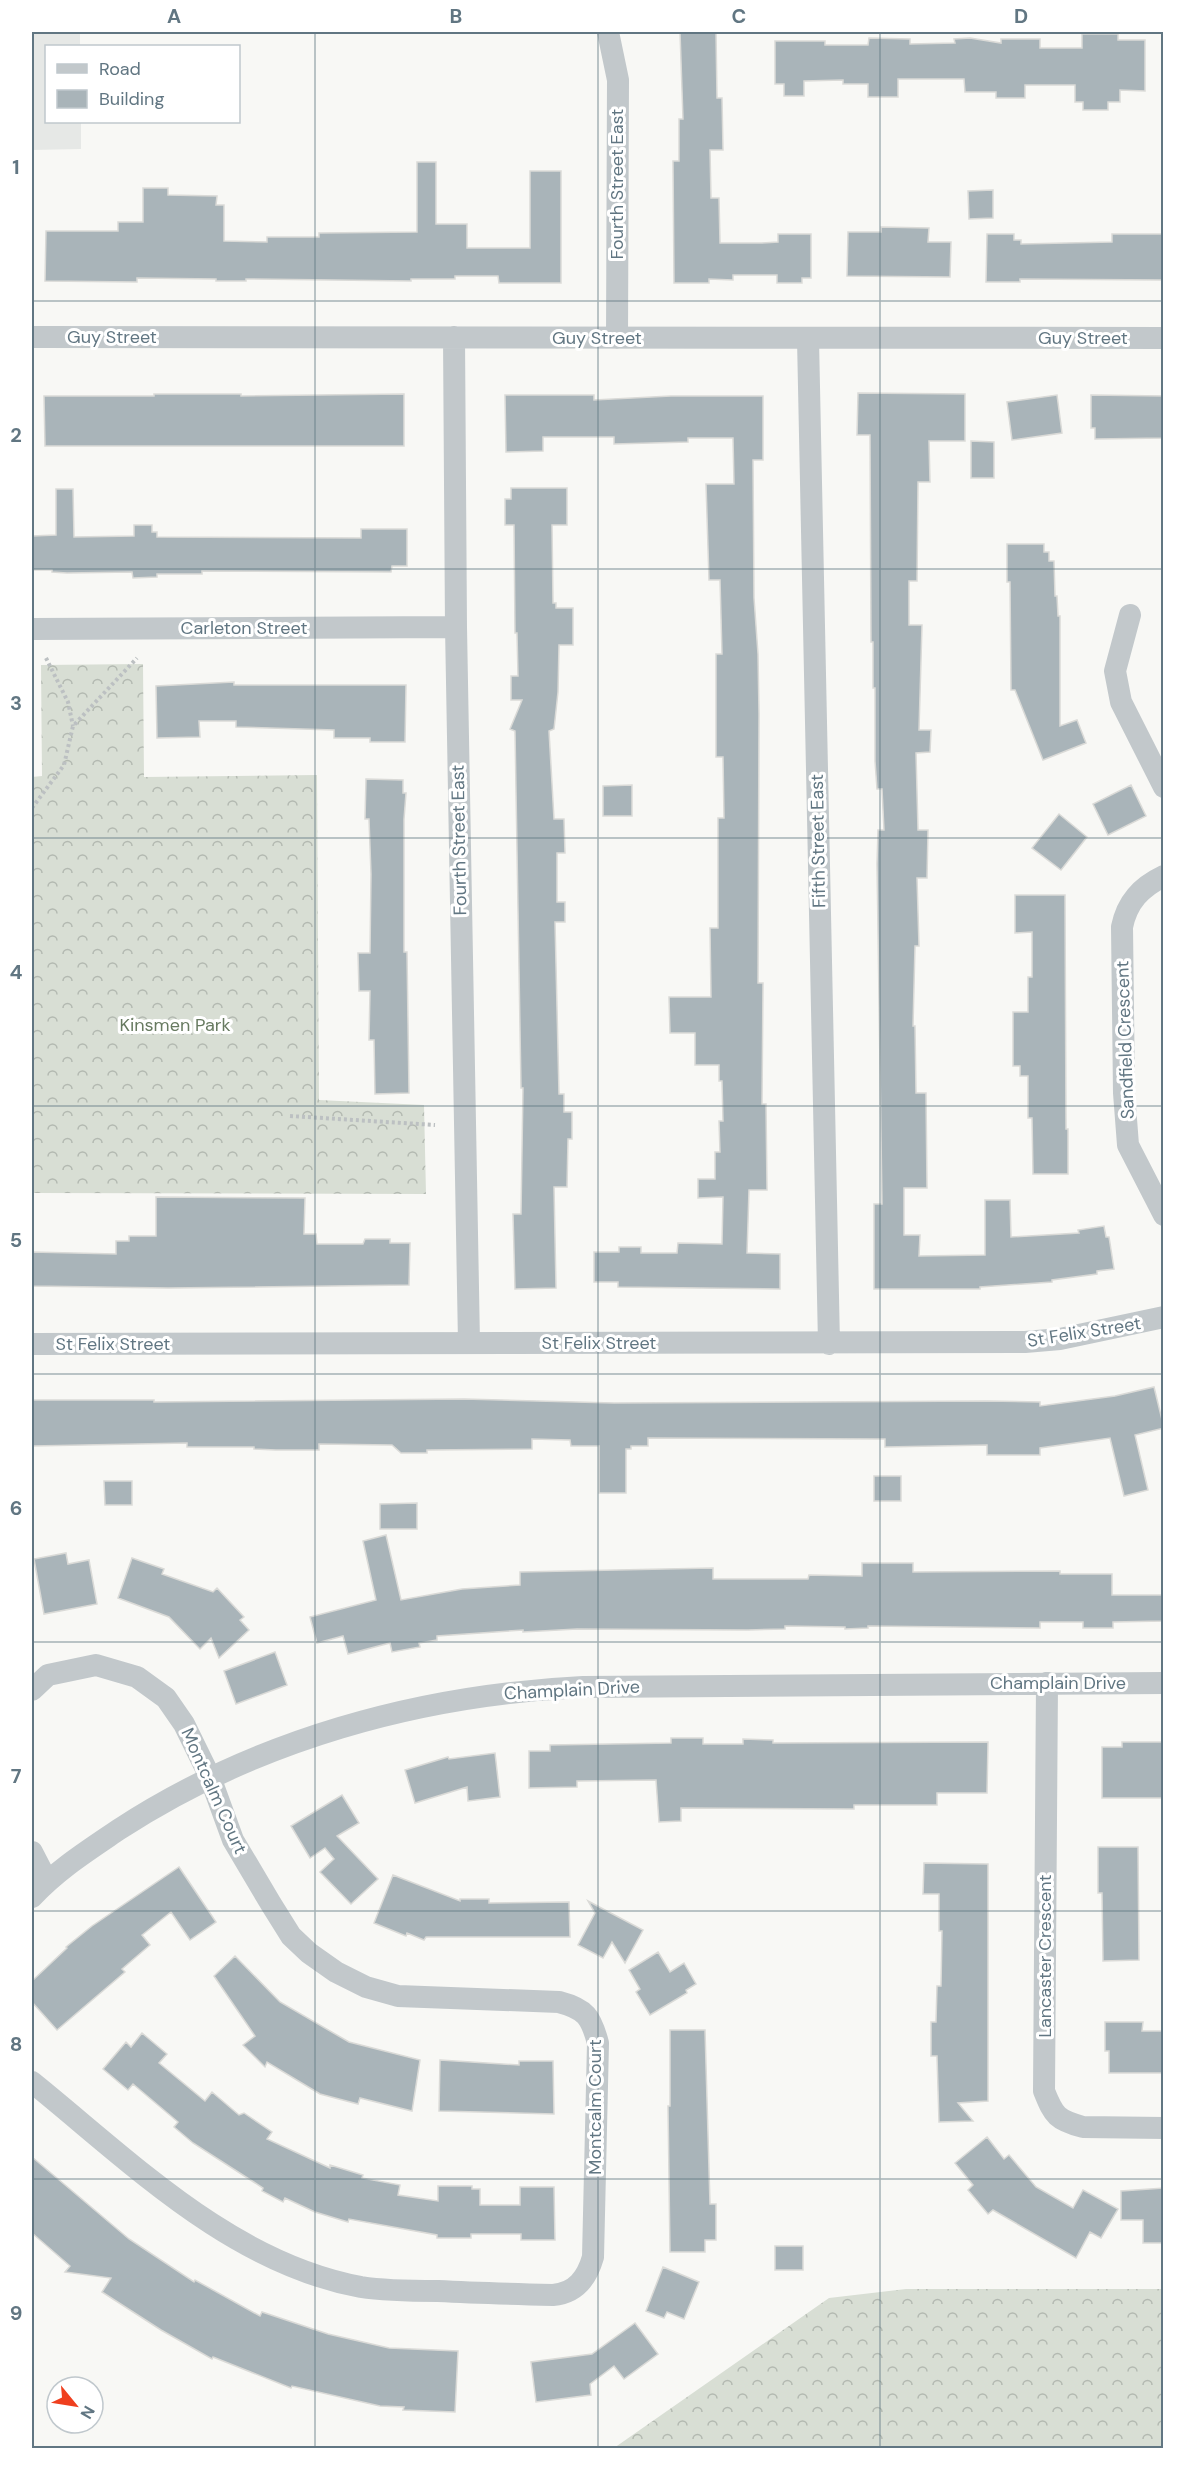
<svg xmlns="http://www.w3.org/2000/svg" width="1195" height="2480" font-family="'DM Sans',sans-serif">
	<defs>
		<pattern id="forest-crowns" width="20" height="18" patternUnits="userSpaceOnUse" patternTransform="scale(1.5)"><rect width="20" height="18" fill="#d8ded4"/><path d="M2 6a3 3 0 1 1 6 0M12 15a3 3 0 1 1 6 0" fill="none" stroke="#b3b9b1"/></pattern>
	</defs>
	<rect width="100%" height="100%" fill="#f8f8f5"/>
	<path fill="#e6e8e6" d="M32,32H80V46H46V122H81V149L32,150Z"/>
	<path fill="url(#forest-crowns)" d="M143,664L144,777L317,775L319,1100L424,1105L426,1194L32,1193V777L42,776L41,665Z
		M906,2289H1163V2448H614L829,2298Z"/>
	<path fill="#a9b4b9" stroke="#dadad7" stroke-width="1.5" d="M680,32H716L717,98H722L723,150H710L711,198H719L720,243H762L778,242V234H811V278H802V283H777V275H733V280L709,279V283H674L673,161H679V119H683Z
		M1082,34H1118V40H1145V91L1120,90V102H1108V110H1083V102H1075V85H1025V98H996V92H965L964,79H898V97H868V84H843V80L804,81V96H784V84H775V41H825V45H868L869,38L910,39V44L955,43L954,39L970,38L1001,43V39H1040V48H1082Z
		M417,162H436V224H467V248H530V171H561V283H499L498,276H455V279H411V281L246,279V281H216V279L137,278V282L45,281L46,231H118V222H143V188H168V195L217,196L216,205H224V241L267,242V237H319V233L417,232Z
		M993,190V218L969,219L968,191Z
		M881,227L929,228L928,242H951L950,277L847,276L848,232H881Z
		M987,234H1014V240H1021V244L1112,242V234H1164V280L1020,279V282H986Z
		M858,393L965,394V441H929L930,482H918L917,581H909V625H922L919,730H931L930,752L916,753L918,830H928L927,878H917L919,946H915L913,1026H915L916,1093H926L927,1188H904V1235H920L919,1256L985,1255V1200H1010L1011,1237L1079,1233L1078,1230L1104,1226L1106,1237H1109L1114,1269L1097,1271V1274L1052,1280V1282L980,1287V1289H874V1204H882L877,864L878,830H884L882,789H877L875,761V688H873V642H871L870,435H857Z
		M154,394H241V396L404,394V446H45L44,396H154Z
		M505,395H594V400L671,396H763V460H753L754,598L758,654L759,714L758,983H763L762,1104H766L767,1190H749L747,1253L780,1254V1289L618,1287V1282H594V1252H619V1247H641V1253H677L678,1243L722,1244L723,1197L698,1198V1179H715V1152H720L719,1121H723L722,1081H719V1065H695V1033H670L669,997H711L710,928H718V818H724L723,757H716V654H722L720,580H709L706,484H734L733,438H688V442L614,444V437H543V451L506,452Z
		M1057,395L1062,433L1012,440L1007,402Z
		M1091,395L1164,396V438L1095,439V428H1091Z
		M971,441L994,442V478H971Z
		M511,488H567V525H552L553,603H556V608H573V645H559L558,692L554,729L549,731L554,819H564L565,853H557V902H565V922H555L559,1094H564V1112H572V1139H568L567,1187H554L556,1288L515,1289L513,1214H521L523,1088H521L515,731L510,729L522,700H511V676H518L517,633H515L514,525H505V499H511Z
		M56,489H73L74,537L134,536V525H152V532H157V537L361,538V529H407V566H392L391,572L202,571V574H157V577L133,578L132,572L67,573L52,572V570H32V536L56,535Z
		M1007,544H1044V552H1049V561H1054L1055,596H1057L1058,616H1060V726L1077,720L1086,743L1043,760L1015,690H1011L1010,582H1007Z
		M234,682V685H406L405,742H370V738H334V730L236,727V721H199L200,737L157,738L156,686Z
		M366,779L403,780V793H406L404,819V952H407L409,1093L375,1094L374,1040H369L370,991H359L358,953H370L371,874L369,819H365Z
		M632,785V816H603V786Z
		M1131,785L1146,816L1108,835L1093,804Z
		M1059,814L1087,837L1061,870L1032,848Z
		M1015,895H1065L1066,1129H1068V1174H1033L1032,1118H1028V1076H1020V1066H1013V1012H1028V977H1032V932L1015,933Z
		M156,1197L305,1198L304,1234H316L317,1244H363L365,1239H390V1243H410L409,1285L168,1288L32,1286V1252L116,1254V1241H129V1236H156Z
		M1154,1387L1164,1428L1135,1435L1148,1490L1124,1496L1110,1438L1040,1448V1455H987V1445L885,1447V1439L648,1438V1446H631V1449H626V1493H599V1446H571L570,1440L532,1439V1449L427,1450V1453H401L392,1445L319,1444V1450H276L254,1449V1447H187V1443L32,1446V1400H154V1402L464,1399L614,1403L987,1401L1040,1402V1406L1115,1396Z
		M874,1476H901V1501H874Z
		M104,1481H132V1505H105Z
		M417,1503V1529H380V1504Z
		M386,1535L401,1600L462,1589L520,1585V1572L713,1568V1579H808L809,1575L862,1576V1563H913V1572L1060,1571V1574H1112V1595H1164V1621L1113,1622V1628H1083V1622H1040V1628L868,1626V1628L845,1629V1627L785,1626V1629L748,1630L577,1629L523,1632V1630L437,1636V1640L419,1643L420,1647L392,1652L390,1643L348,1654L343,1636L317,1643L310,1617L376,1600L363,1541Z
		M66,1553L68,1564L89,1560L97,1604L44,1614L34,1559Z
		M132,1558L164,1569L162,1574L213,1592L217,1588L244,1617L240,1620L249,1630L219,1658L211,1638L200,1649L169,1617L118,1598Z
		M275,1652L287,1685L236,1704L224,1671Z
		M671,1738H703V1744H743V1739L773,1740V1743L988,1742L987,1793H937V1805H854V1809L681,1808V1821L659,1822L656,1780L577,1781V1787L529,1788V1751H550V1745L671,1743Z
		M1122,1742H1164V1798H1102V1747H1122Z
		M495,1753L500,1797L468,1801L467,1787L415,1803L405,1770L448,1757L449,1759Z
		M342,1795L359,1823L337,1836L378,1879L351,1904L320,1872L334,1859L325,1848L310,1858L291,1826Z
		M1098,1847H1138L1139,1960L1103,1961L1102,1893H1098Z
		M924,1863L988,1864V2101L958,2103L973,2121L939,2122L937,2056H931V2022H936L937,1986H941L942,1931H939V1894H923Z
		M179,1867L216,1922L190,1940L171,1912L142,1935L150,1945L122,1969L125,1972L57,2030L32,2002V1981L67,1948L66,1947L92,1926Z
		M393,1875L460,1901V1899H489V1903L569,1902L570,1937H426L424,1940L407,1933L406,1936L374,1923Z
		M588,1901L643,1930L625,1963L612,1942L603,1958L578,1945L595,1913Z
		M658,1952L670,1972L684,1963L696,1984L686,1990L687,1993L650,2015L636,1992L640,1989L629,1970Z
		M235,1956L280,2002L349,2042L420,2060L412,2111L360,2098L358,2104L320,2094L267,2062L265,2067L243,2045L255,2036L214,1976Z
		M1105,2022H1143L1142,2031H1164V2073H1109V2051H1105Z
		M670,2030H705L710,2204H716V2240H705V2252H670L668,2106H670Z
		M142,2033L167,2054L159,2063L205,2101L212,2092L239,2115L244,2113L272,2132L267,2139L330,2168V2165L363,2175L362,2178L400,2185L398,2195L438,2201V2186H472V2189H480V2205H520V2187H554L555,2240H521V2234H471V2238H437V2235L349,2219L348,2222L315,2212L285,2198L283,2202L262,2191L263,2188L193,2143L174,2127L178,2122L133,2084L128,2090L103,2069L126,2042L131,2047Z
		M440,2060L519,2065V2061H553L554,2114L439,2111Z
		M987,2137L1004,2159L1009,2155L1036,2187L1073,2208L1083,2190L1118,2209L1101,2238L1090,2232L1076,2258L993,2210L988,2214L968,2190L973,2185L955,2163Z
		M32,2157L129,2239L194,2282L195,2280L260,2316L262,2312L328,2334L389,2348L458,2351L455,2412L403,2410L404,2407L380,2406L292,2386L291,2388L213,2357L212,2359L161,2330L102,2292L111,2278L65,2272L70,2266L32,2233Z
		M1164,2188V2243H1143V2220H1121V2191Z
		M775,2246H803V2270H775Z
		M663,2267L699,2282L684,2319L667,2312L664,2318L646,2311Z
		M635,2323L658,2354L624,2379L614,2366L590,2384L591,2395L536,2402L531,2362L592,2354Z"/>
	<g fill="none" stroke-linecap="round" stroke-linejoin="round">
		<path stroke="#bcc0c2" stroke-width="4" stroke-dasharray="3 3" stroke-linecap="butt" d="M46,658L68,702L73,726
			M32,808L64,765L73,726L137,658
			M290,1116L435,1125"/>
		<path stroke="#c2c8cb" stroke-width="22" d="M608,32L618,80L617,338
			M32,337L1164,338
			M454,337L456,627L469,1343
			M808,339L829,1344
			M1130,615L1115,671L1121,702L1164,787
			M32,629L456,627
			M1164,876C1141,887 1127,902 1122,927L1124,1093L1128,1145L1164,1215
			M32,1344L1025,1342L1060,1339L1164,1317
			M1047,1683L1044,2091C1054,2116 1057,2120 1083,2127L1164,2128
			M32,1690L48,1675L96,1665L137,1677L166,1698L184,1724L210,1777L233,1840L271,1904L291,1936L309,1953L336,1972L366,1987L398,1996L559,2002C586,2009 591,2017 598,2043L593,2257C587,2278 576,2293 553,2295C515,2294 477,2293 438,2291C413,2291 386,2291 361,2287C231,2263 131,2162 32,2082
			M32,1852L47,1881
			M32,1897C57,1870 87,1851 118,1830C256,1740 418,1695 583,1687L1164,1683"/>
	</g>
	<path fill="none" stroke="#617682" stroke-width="1.5" stroke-opacity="0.55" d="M315,32V2448M598,32V2448M880,32V2448M32,301H1164M32,569H1164M32,838H1164M32,1106H1164M32,1374H1164M32,1642H1164M32,1911H1164M32,2179H1164"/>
	<g text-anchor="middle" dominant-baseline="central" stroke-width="6" stroke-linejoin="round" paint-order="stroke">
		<g font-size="18" fill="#617682" stroke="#fff">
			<text transform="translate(617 184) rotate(-90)">Fourth Street East</text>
			<text x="112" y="337">Guy Street</text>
			<text x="597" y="338">Guy Street</text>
			<text x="1083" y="338">Guy Street</text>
			<text x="244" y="628">Carleton Street</text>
			<text transform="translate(459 840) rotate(-91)">Fourth Street East</text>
			<text transform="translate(818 841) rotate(-91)">Fifth Street East</text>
			<text transform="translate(1125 1040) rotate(-92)">Sandfield Crescent</text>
			<text transform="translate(1084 1332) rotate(-9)">St Felix Street</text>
			<text x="599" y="1343">St Felix Street</text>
			<text x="113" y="1344">St Felix Street</text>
			<text x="1058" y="1683">Champlain Drive</text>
			<text transform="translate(572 1690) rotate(-3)">Champlain Drive</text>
			<text transform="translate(214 1791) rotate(66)">Montcalm Court</text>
			<text transform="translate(1045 1956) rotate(-90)">Lancaster Crescent</text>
			<text transform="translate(595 2107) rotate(-90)">Montcalm Court</text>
		</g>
		<g font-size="18" fill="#677a60" stroke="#fff">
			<text x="175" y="1025">Kinsmen Park</text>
		</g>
	</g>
	<rect width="1195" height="2480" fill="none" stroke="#ffffff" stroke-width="66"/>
	<rect x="45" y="45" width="195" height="78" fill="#ffffff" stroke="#c0c8cd" stroke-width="1.5"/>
	<rect x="57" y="64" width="30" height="9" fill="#c2c8cb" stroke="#c0c8cd" stroke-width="1.5"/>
	<text x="99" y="75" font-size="18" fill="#617682">Road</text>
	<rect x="57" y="90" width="30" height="18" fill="#a9b4b9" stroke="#c0c8cd" stroke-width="1.5"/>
	<text x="99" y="105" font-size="18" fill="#617682">Building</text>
	<g transform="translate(75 2405) rotate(120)"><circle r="28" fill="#ffffff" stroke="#c0c8cd" stroke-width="1.5"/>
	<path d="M0-4.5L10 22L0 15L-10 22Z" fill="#ef3f1e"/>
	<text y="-9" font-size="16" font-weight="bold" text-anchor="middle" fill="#617682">N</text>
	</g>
	<rect x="33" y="33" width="1129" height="2414" fill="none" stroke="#617682" stroke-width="2"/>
	<g font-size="20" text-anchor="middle" font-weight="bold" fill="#617682">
		<text x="174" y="23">A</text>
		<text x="456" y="23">B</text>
		<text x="739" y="23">C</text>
		<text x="1021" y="23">D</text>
		<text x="16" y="174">1</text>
		<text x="16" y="442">2</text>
		<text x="16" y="710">3</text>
		<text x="16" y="979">4</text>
		<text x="16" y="1247">5</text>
		<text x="16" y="1515">6</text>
		<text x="16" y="1783">7</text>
		<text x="16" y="2051">8</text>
		<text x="16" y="2320">9</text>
	</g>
</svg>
